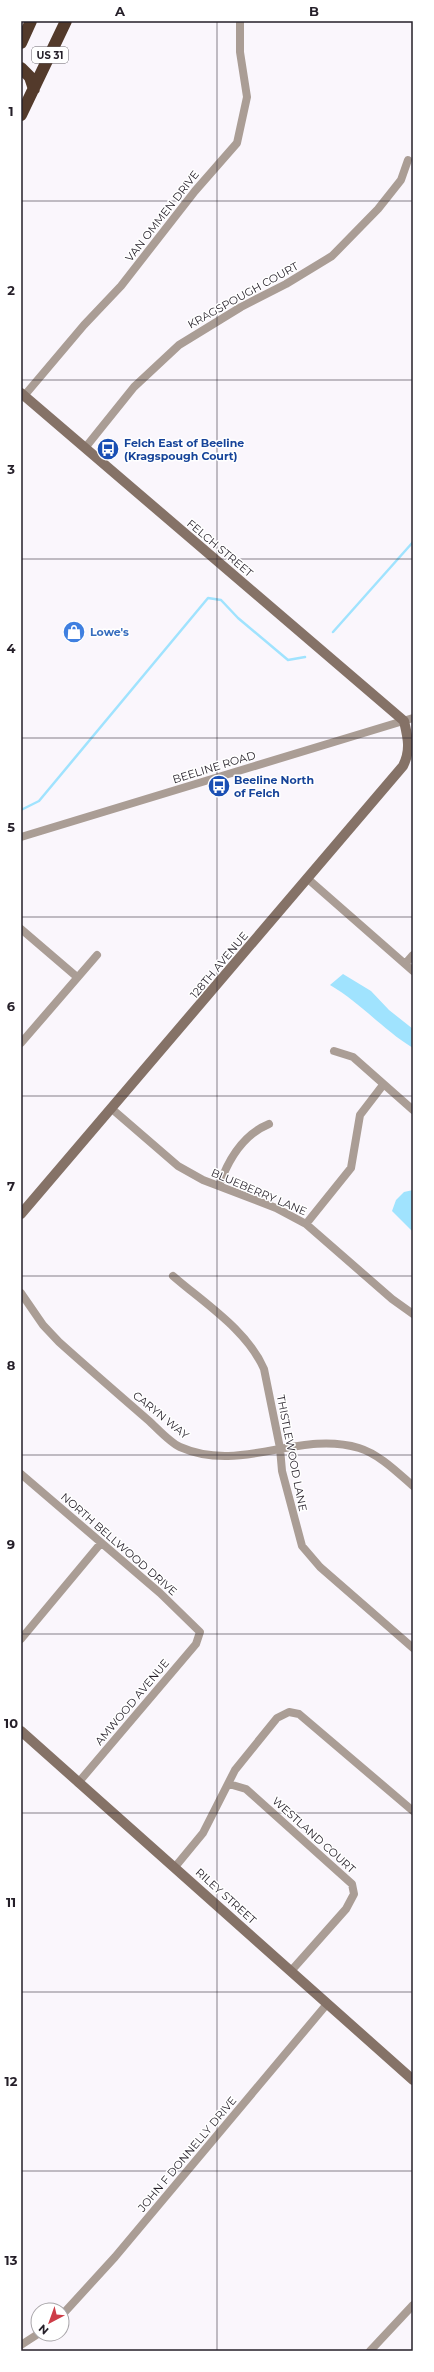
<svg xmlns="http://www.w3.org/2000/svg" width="434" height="2372" font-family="Montserrat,sans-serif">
	<rect width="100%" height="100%" fill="#faf6fc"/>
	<path fill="#a0e3fe" d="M343,974L371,991L389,1010L413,1029V1048C382,1029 361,1003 330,985Z
		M413,1190V1232L392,1211L396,1200L404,1192Z"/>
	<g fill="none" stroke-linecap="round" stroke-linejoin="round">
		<path stroke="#a0e3fe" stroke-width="2.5" d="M333,632L413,542
			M21,810L39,801L208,598L221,600L238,618L288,660L305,657"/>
		<path stroke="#aa9d95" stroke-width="8" d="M24,396L84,325L121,286L195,191L237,143L247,97L240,52V21
			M85,448L134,387L179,345L241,307L286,284L332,256L378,209L401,180L408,160
			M21,837L413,718
			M308,879L413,971
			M21,929L77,977
			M405,964L413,955
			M21,1043L97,955
			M334,1051L353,1057L413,1110
			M112,1109L178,1166L203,1180L276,1208L306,1224L392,1299L413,1314
			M219,1186C228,1160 242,1135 269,1124
			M306,1224L351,1168L360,1115L383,1085
			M173,1276C204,1303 247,1330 264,1369L280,1448L282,1471L302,1546L320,1567L413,1648
			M21,1293L43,1325L59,1342C88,1368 118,1394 148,1420C157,1428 169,1442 180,1447C241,1474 298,1430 359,1448C379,1454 398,1473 413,1486
			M21,1474L160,1593L200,1632L196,1644L78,1783
			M21,1639L101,1543
			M229,1784L246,1789L352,1884L354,1894L346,1909L291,1971
			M175,1867L203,1833L235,1770L277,1718L289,1712L299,1714L413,1811
			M62,2315L115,2257L327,2004
			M21,2345L38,2334
			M370,2351L413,2305"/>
		<path stroke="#857267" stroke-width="10" d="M21,393L404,721C408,738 411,750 403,766L21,1214
			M21,1731L413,2080"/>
		<path stroke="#533a2b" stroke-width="12" d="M21,43L31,21
			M21,68L30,77L34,89
			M21,115L66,21"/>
	</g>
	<path fill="none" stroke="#251f29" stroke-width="1" stroke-opacity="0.55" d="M217,21V2351M21,201H413M21,380H413M21,559H413M21,738H413M21,917H413M21,1096H413M21,1276H413M21,1455H413M21,1634H413M21,1813H413M21,1992H413M21,2171H413"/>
	<defs>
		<g id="bus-disc" transform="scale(1.15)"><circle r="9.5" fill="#1a4fb4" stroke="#fff"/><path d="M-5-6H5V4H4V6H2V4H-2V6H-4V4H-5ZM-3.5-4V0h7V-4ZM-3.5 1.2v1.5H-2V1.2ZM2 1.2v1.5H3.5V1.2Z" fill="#fff"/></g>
		<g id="shop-disc" transform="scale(1.15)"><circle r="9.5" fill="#3f7fe0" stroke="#fff"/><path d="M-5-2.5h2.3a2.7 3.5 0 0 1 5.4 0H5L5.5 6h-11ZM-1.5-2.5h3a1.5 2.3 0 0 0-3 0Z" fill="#fff"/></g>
	</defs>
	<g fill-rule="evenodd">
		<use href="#bus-disc" x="108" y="449"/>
		<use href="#shop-disc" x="74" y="632"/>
		<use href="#bus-disc" x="219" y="786"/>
	</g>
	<g text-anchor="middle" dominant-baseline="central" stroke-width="3" stroke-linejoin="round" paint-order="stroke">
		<rect fill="#fff" stroke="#666269" stroke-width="1" x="32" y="47" width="36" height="16" rx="3"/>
		<g font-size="10" font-weight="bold" fill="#251f29">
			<text x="50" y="55">US 31</text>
		</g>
		<g font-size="11" fill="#251f29" stroke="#fff">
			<text transform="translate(162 216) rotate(-52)">VAN OMMEN DRIVE</text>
			<text transform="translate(243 295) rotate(-29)">KRAGSPOUGH COURT</text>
			<text transform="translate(220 548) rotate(40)">FELCH STREET</text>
			<text transform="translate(214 767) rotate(-17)">BEELINE ROAD</text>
			<text transform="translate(219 965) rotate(-50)">128TH AVENUE</text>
			<text transform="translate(259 1192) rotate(23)">BLUEBERRY LANE</text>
			<text transform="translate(161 1415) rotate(39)">CARYN WAY</text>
			<text transform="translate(292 1453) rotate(79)">THISTLEWOOD LANE</text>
			<text transform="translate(119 1544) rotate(41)">NORTH BELLWOOD DRIVE</text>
			<text transform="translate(132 1702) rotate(-50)">AMWOOD AVENUE</text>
			<text transform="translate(314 1835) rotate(42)">WESTLAND COURT</text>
			<text transform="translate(226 1896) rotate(42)">RILEY STREET</text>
			<text transform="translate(187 2154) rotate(-50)">JOHN F DONNELLY DRIVE</text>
		</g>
		<g font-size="11" font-weight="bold" fill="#164399" stroke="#fff" text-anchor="start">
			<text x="124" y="443">Felch East of Beeline<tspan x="124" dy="13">(Kragspough Court)</tspan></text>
			<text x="234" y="780">Beeline North<tspan x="234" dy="13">of Felch</tspan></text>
		</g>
		<g font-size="11" font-weight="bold" fill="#366cbe" stroke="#fff" text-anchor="start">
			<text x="90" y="632">Lowe's</text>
		</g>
	</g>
	<rect width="434" height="2372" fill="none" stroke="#ffffff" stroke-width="44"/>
	<g transform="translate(50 2322) rotate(221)"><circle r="19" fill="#ffffff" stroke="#a8a5a9"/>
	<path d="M0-3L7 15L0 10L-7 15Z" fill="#cd3d48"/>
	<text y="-6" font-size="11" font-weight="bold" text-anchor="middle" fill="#251f29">N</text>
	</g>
	<rect x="22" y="22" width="390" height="2328" fill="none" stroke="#251f29" stroke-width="1.5"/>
	<g font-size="13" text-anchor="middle" font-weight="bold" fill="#251f29">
		<text x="120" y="16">A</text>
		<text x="314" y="16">B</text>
		<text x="11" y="116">1</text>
		<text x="11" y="295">2</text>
		<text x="11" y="474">3</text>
		<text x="11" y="653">4</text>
		<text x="11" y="832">5</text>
		<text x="11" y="1011">6</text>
		<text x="11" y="1191">7</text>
		<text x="11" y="1370">8</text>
		<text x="11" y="1549">9</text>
		<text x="11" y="1728">10</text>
		<text x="11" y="1907">11</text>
		<text x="11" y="2086">12</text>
		<text x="11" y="2265">13</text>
	</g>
</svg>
